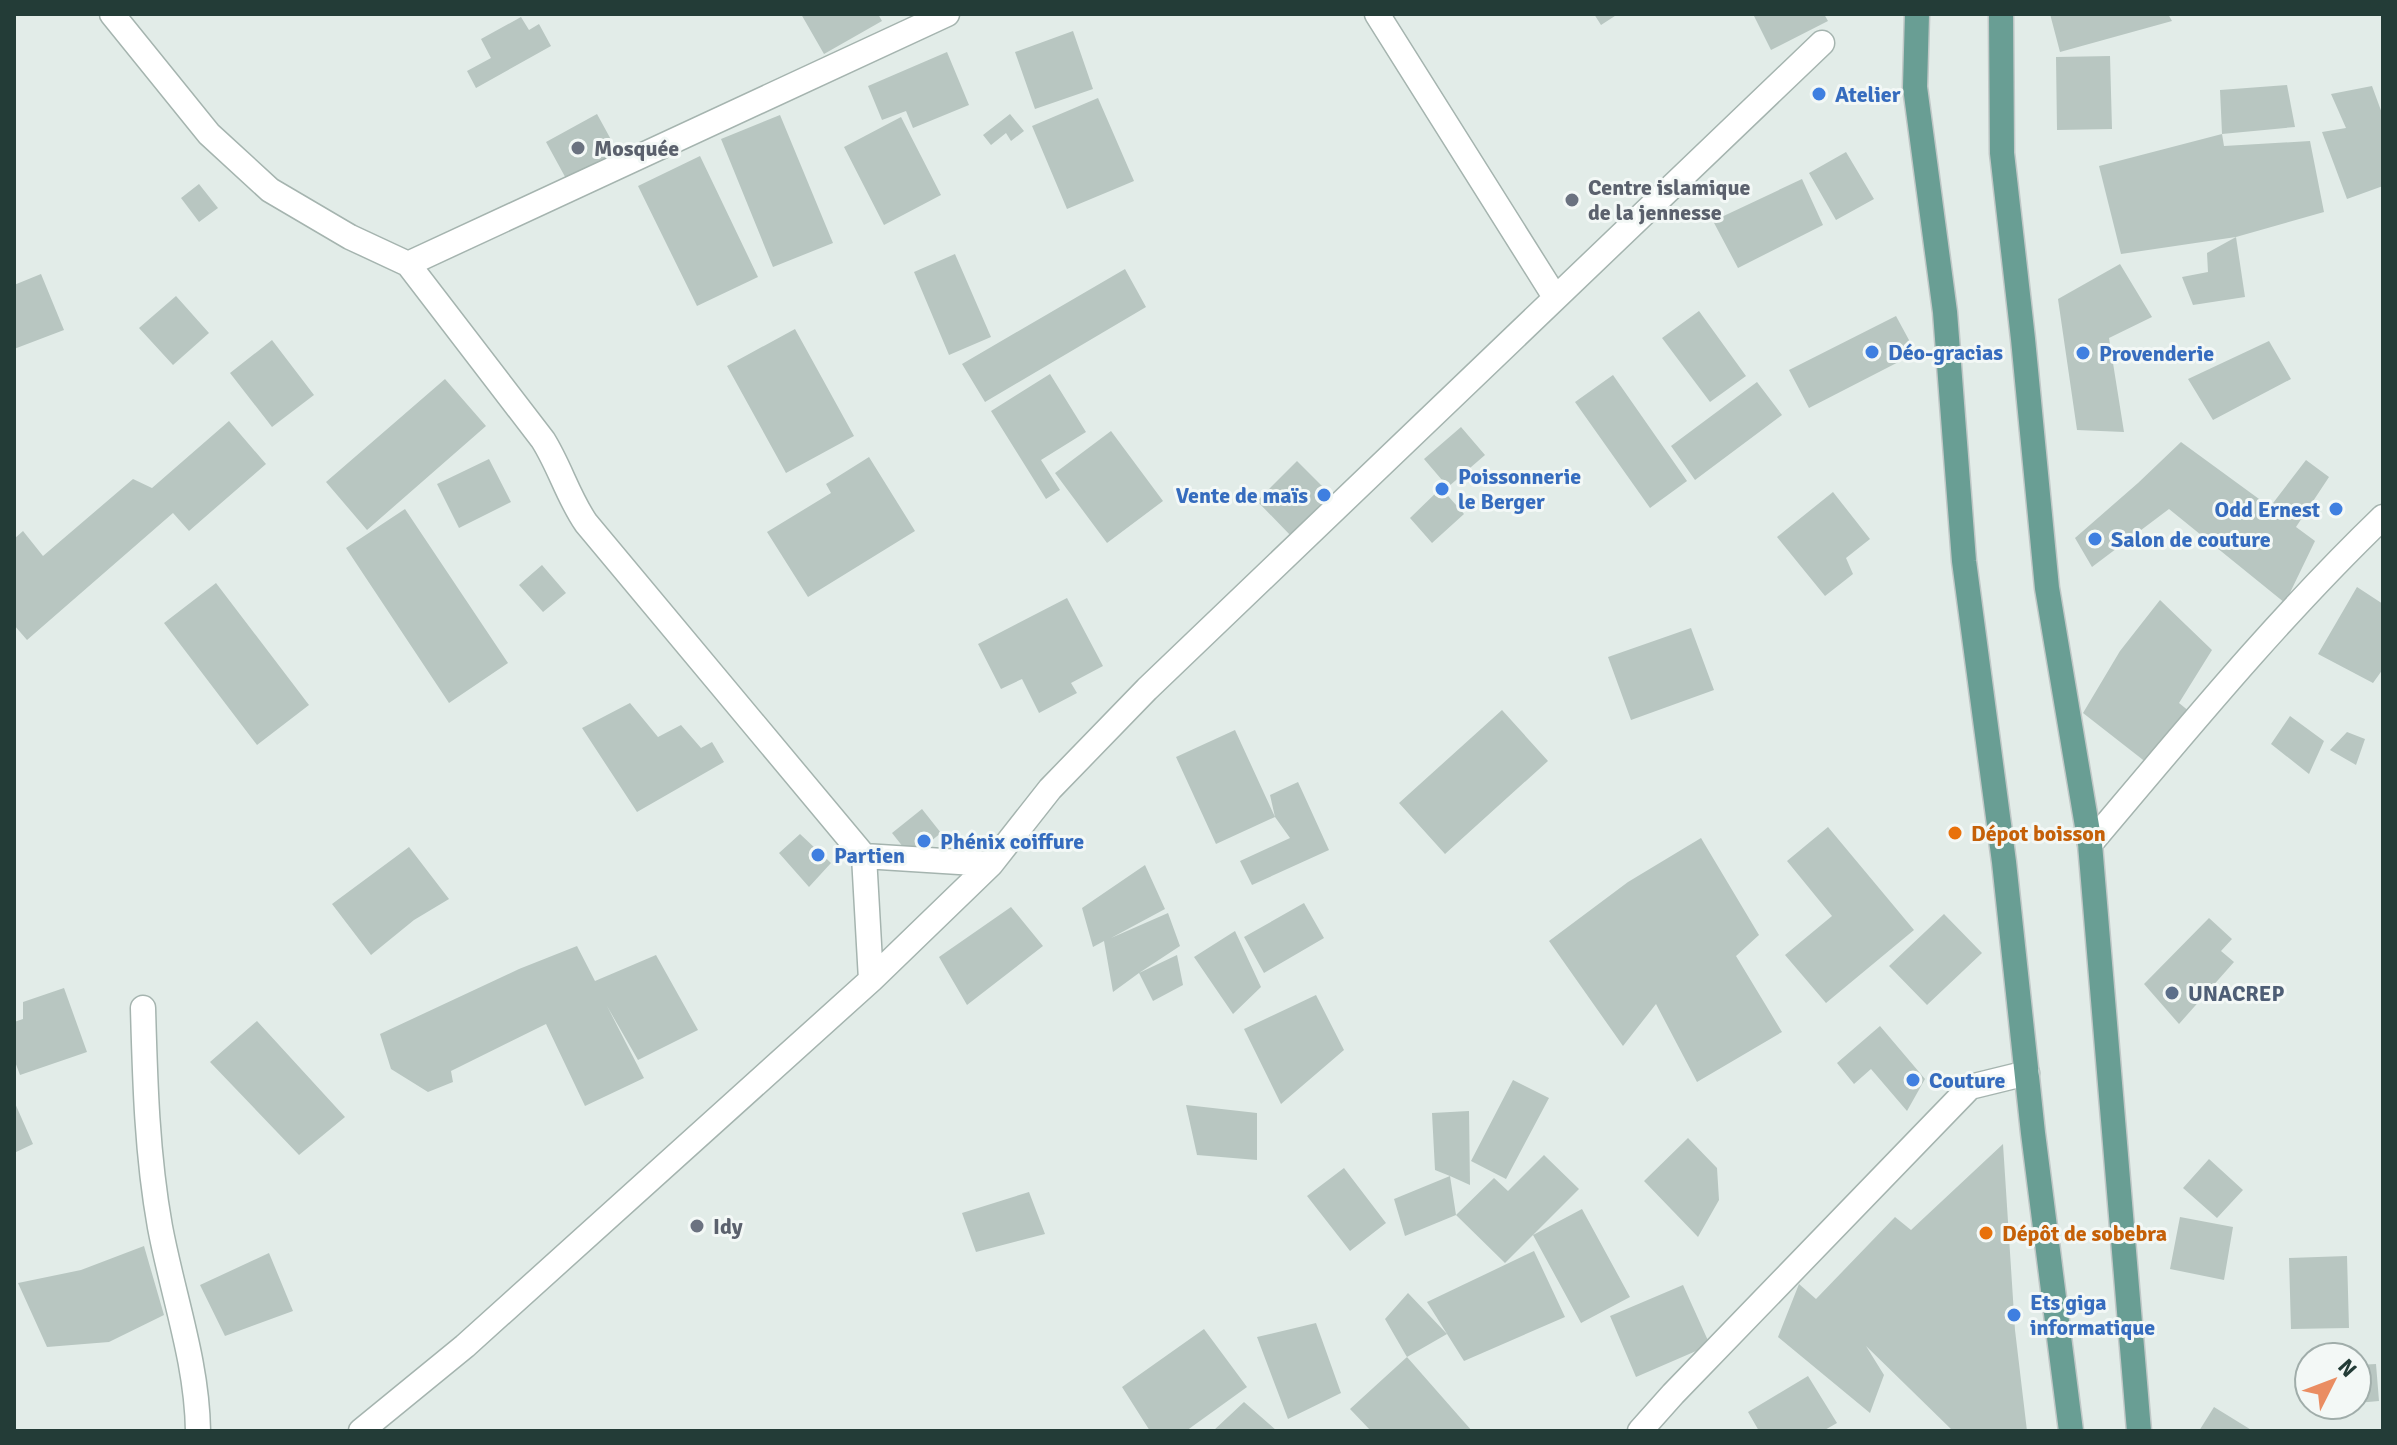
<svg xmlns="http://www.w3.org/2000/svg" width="2397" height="1445" font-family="Signika,sans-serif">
	<rect width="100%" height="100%" fill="#e2ece8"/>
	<path fill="#b8c6c1" d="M801,14H878L882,21L824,54Z
		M1594,14H1618L1601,25Z
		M1753,14H1824L1828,21L1771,50Z
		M2050,14H2168L2172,21L2060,52Z
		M521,17L529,30L539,24L551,46L476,88L467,71L491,58L481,39Z
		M1073,31L1093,89L1035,109L1015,52Z
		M947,52L969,105L913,128L906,111L882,120L868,86Z
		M2110,56L2112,129L2057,130L2056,57Z
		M2287,85L2295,127L2222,134L2220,90Z
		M2372,86L2383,116V186L2347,199L2322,132L2346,128L2331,94Z
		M1098,98L1134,181L1067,209L1032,126Z
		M597,114L620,156L569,184L546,142Z
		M1010,114L1024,131L1011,141L1006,133L991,145L983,135Z
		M780,115L833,243L773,267L721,139Z
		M901,117L941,195L884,225L844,147Z
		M2222,134L2224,146L2310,141L2324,212L2236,237L2121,254L2099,166Z
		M1846,152L1874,199L1836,220L1809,173Z
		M700,156L758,277L697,306L638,186Z
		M1802,179L1823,225L1738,268L1713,221Z
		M199,184L218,208L199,222L181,198Z
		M2236,237L2245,297L2193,305L2182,277L2208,272L2207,253Z
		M955,254L991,337L949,355L914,272Z
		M2120,264L2152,317L2109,338L2124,432L2077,430L2058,299Z
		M1125,269L1146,307L985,402L962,364Z
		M41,274L64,330L14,349V285Z
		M176,296L209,333L173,365L139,328Z
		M1699,311L1746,376L1710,402L1662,338Z
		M1896,316L1916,353L1809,408L1789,370Z
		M795,329L854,436L786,473L727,366Z
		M272,340L314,395L272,427L230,373Z
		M2269,341L2291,379L2213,420L2188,379Z
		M1050,374L1086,432L1041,460L1060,490L1046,499L991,411Z
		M1613,375L1687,481L1650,508L1575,402Z
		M445,379L486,426L367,530L326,482Z
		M1757,382L1782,415L1695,480L1671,446Z
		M229,421L266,464L189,531L173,513L27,640L14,625V539L23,531L43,556L133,479L152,488Z
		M1461,427L1485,455L1448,487L1424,459Z
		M1111,431L1163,501L1107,543L1055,473Z
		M2181,442L2270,507L2306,460L2329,477L2296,527L2315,541L2285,603L2169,509L2092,567L2075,538L2138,483Z
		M869,457L915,531L808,597L767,532L831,493L826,484Z
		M489,459L511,502L459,528L437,484Z
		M1297,461L1332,496L1292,537L1257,501Z
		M1441,488L1464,514L1432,543L1410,518Z
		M1833,492L1870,539L1846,558L1853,574L1825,596L1777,537Z
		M405,509L508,663L449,703L346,548Z
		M542,565L566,593L543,612L519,585Z
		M216,583L309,705L257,745L164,623Z
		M2357,587L2383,604V669L2373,683L2318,654Z
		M1067,598L1103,666L1071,683L1077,693L1039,713L1022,679L1001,689L978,644Z
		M2160,600L2212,650L2179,703L2190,712L2147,763L2083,713L2120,651Z
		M1691,628L1714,690L1631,720L1608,657Z
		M630,703L658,737L681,725L701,748L712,742L724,762L637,812L582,728Z
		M1502,710L1548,761L1445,854L1399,803Z
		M2290,716L2324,741L2309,774L2271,744Z
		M1235,730L1275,817L1216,844L1176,757Z
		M2347,732L2365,739L2356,765L2330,750Z
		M1298,782L1329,850L1252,885L1240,861L1290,838L1275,817L1270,795Z
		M922,809L941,833L911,857L892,833Z
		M1828,827L1914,930L1826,1003L1785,955L1832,916L1787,861Z
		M800,834L831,863L809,887L779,853Z
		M1701,838L1759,935L1736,956L1782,1032L1697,1082L1656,1004L1623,1046L1549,941L1628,882Z
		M409,847L449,899L414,920L371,955L332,904Z
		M1145,865L1165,909L1111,938L1168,913L1180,946L1139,973L1177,955L1183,985L1153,1001L1139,973L1113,992L1104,941L1093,947L1082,908Z
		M1304,903L1324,938L1264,973L1244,937Z
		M1011,907L1043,946L967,1005L939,957Z
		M1944,914L1982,953L1927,1005L1889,966Z
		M2209,918L2232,939L2221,951L2234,962L2179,1024L2144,984Z
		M1235,931L1261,987L1233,1014L1194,957Z
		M577,946L595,981L656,955L698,1030L638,1060L607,1006L644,1078L585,1106L546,1024L451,1071L453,1082L428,1092L391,1069L380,1034L519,969Z
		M64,988L87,1052L20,1075L14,1059V1022L23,1019V1002Z
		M1316,995L1344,1050L1281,1104L1244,1029Z
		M257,1021L345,1117L299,1155L210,1062Z
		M1880,1026L1925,1079L1907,1111L1871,1069L1854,1084L1837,1063Z
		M1513,1080L1549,1098L1506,1179L1471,1161Z
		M14,1101L33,1144L14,1153Z
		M1186,1105L1257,1113V1160L1197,1155Z
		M1469,1111L1470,1185L1450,1176L1456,1215L1494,1178L1508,1191L1544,1155L1579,1189L1505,1263L1456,1215L1405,1236L1394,1199L1450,1176L1435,1170L1432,1113Z
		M1688,1138L1717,1168L1719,1200L1698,1237L1644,1181Z
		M2003,1144L2015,1330L2027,1431H1953L1866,1346L1884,1375L1870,1413L1778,1337L1799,1284L1816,1299L1895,1217L1911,1230Z
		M2209,1159L2243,1190L2217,1218L2183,1188Z
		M1344,1168L1386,1223L1350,1251L1307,1196Z
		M1029,1192L1045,1234L976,1252L962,1213Z
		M1582,1209L1630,1297L1581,1323L1533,1235Z
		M2180,1217L2233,1227L2224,1280L2170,1269Z
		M144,1246L164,1315L109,1342L47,1347L18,1283L81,1270Z
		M1534,1251L1565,1317L1464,1361L1427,1302Z
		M269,1253L293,1311L225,1336L200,1285Z
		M2347,1256L2349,1328L2291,1329L2289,1258Z
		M1683,1285L1710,1345L1636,1377L1610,1316Z
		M1408,1293L1447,1334L1407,1357L1472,1431H1371L1350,1409L1407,1357L1385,1319Z
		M1316,1323L1341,1393L1288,1419L1257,1337Z
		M1204,1329L1247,1387L1186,1431H1150L1122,1387Z
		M2376,1364L2379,1401L2357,1403V1365Z
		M1808,1376L1837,1423L1823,1431H1759L1748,1412Z
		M1244,1402L1277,1431H1213Z
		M2214,1407L2253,1431H2199Z"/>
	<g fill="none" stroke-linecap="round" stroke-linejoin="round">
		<g stroke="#a5b4af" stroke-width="27">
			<path id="street" d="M112,14L209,134L270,190L350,237L408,264L543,440C560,467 568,497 586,523L864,856L871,980
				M1377,14L1555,297
				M408,264L947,14
				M2090,844C2184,733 2277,619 2383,517
				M864,856L991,864
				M143,1008C145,1082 147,1155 160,1227C173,1296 197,1361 198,1431
				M361,1431L465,1346L871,980L991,864L1050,789L1147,689L1822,43
				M1640,1431L1673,1394L1970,1087L2027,1073"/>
		</g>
		<g stroke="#c1c8c7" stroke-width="27">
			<path id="primary" d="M1917,14L1915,87L1945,312L1964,561L2004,862L2033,1133L2071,1431
				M2001,14L2002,153L2023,339L2047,588L2090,844L2139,1431"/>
		</g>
		<use href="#street" stroke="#fff" stroke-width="24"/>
		<use href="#primary" stroke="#699e94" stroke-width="24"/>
	</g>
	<g fill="#3f7fe0" stroke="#f3f8f6" stroke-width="3">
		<circle cx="1819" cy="94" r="8"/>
		<circle cx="1872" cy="352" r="8"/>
		<circle cx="2083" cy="353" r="8"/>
		<circle cx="1442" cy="489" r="8"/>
		<circle cx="1324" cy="495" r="8"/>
		<circle cx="2336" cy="509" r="8"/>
		<circle cx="2095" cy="539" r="8"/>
		<circle cx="924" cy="841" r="8"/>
		<circle cx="818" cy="855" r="8"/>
		<circle cx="1913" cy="1080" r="8"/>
		<circle cx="2014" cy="1315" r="8"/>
	</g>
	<g fill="#6b7280" stroke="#f3f8f6" stroke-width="3">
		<circle cx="578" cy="148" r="8"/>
		<circle cx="1572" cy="200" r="8"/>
		<circle cx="697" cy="1226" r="8"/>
	</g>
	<g fill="#e8710a" stroke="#f3f8f6" stroke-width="3">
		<circle cx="1955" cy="833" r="8"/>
		<circle cx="1986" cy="1233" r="8"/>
	</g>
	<circle fill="#5c6f8a" stroke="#f3f8f6" stroke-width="3" cx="2172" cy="993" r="8"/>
	<g text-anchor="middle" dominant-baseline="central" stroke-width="6" stroke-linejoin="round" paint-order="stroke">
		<g font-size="22" font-weight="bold" fill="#366cbe" stroke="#f3f8f6" text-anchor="start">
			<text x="1835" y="94">Atelier</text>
			<text x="1888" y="352">Déo-gracias</text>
			<text x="2099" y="353">Provenderie</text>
			<text x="1458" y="476">Poissonnerie<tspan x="1458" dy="25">le Berger</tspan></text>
			<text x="1308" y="495" text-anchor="end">Vente de maïs</text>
			<text x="2320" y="509" text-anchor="end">Odd Ernest</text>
			<text x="2111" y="539">Salon de couture</text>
			<text x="940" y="841">Phénix coiffure</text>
			<text x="834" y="855">Partien</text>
			<text x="1929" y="1080">Couture</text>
			<text x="2030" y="1302">Ets giga<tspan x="2030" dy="25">informatique</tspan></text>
		</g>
		<g font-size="22" font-weight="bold" fill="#5b616d" stroke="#f3f8f6" text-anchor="start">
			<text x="594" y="148">Mosquée</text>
			<text x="1588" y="187">Centre islamique<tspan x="1588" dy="25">de la jennesse</tspan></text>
			<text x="713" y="1226">Idy</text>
		</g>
		<g font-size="22" font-weight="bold" fill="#c56008" stroke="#f3f8f6" text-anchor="start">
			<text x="1971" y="833">Dépot boisson</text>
			<text x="2002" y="1233">Dépôt de sobebra</text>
		</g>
		<g font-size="22" font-weight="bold" fill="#4e5e75" stroke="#f3f8f6" text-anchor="start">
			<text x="2188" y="993">UNACREP</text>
		</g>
	</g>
	<rect width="2397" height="1445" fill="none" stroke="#233c37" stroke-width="32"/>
	<g transform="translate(2333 1381) rotate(48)"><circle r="38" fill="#f3f8f6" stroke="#a0adaa" stroke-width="2"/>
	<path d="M0-6L14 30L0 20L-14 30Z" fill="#ea8d62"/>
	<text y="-12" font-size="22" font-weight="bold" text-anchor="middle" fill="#233c37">N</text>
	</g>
</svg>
